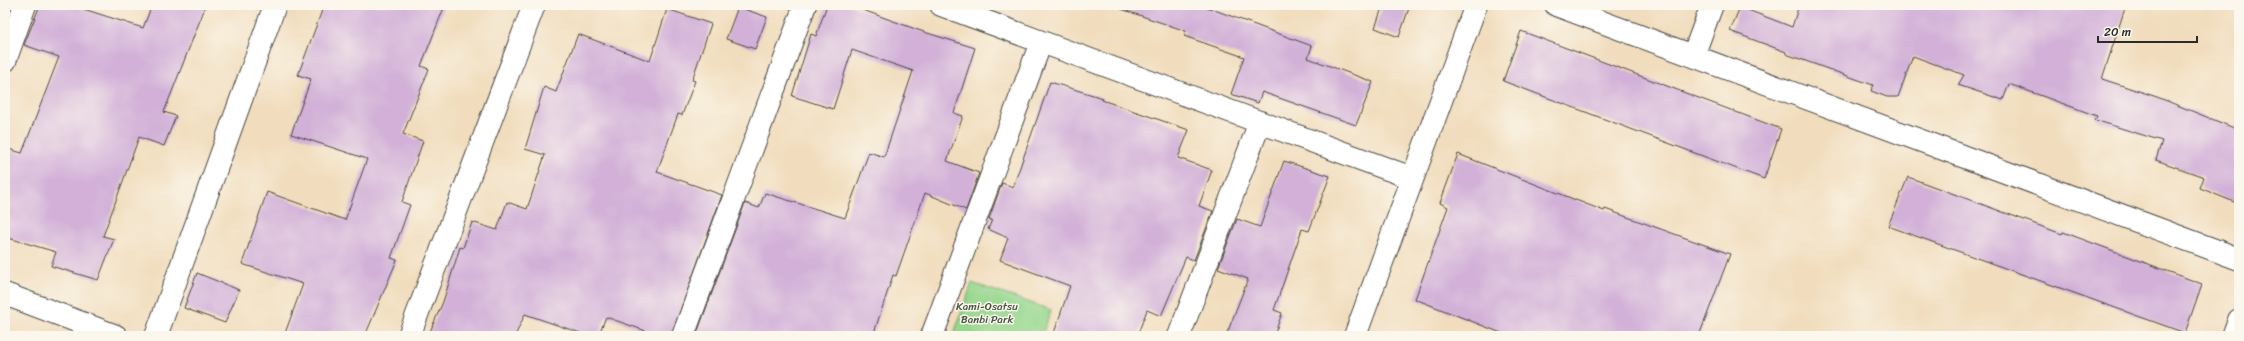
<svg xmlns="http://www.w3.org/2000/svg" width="2244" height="341" font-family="Sriracha,sans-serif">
	<rect width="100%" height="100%" fill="#fbf7ec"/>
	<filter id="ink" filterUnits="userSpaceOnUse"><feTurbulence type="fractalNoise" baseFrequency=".025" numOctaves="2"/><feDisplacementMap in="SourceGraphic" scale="8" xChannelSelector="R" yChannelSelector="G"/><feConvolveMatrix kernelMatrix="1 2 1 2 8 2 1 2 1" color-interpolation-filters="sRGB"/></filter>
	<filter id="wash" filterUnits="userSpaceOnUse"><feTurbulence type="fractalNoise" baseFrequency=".012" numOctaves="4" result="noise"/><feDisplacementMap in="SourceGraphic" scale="16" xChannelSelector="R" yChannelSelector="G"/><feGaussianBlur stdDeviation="0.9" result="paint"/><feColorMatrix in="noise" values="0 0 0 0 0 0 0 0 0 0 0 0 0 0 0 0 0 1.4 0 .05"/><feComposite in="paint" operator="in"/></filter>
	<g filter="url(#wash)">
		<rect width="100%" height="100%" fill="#f1ddbd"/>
		<path fill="#96d78e" stroke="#60815c" d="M972,283L1051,310L1042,336H953Z"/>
		<g id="blocks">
			<path fill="#d2b0d8" d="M40,5H71L143,28L152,5H206L164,112L176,116L164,146L139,137L103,236L114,239L98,280L51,266L56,252L5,237V148L22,153L59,57L24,45Z
				M324,5H445L421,66L429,69L403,134L423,141L402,202L410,205L391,258L397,260L365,336H284L303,284L242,264L267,192L345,220L367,159L291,134L311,79L298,75Z
				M827,5H849L921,31L975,48L954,113L963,116L947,161L979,173L966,210L925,193L896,276L893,275L873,336H696L745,203L759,208L765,193L845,218L869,152L884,157L913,71L852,50L833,109L792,96L811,34L816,36Z
				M1122,5H1201L1312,46L1308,58L1373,82L1356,125L1262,92L1258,103L1231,94L1244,57L1184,36L1186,31L1121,9Z
				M1383,5H1410L1399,37L1375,28Z
				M1799,5H2126L2102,79L2157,97L2239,130V204L2200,188L2204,177L2156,160L2162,141L2095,120L2097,116L2009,84L2003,100L1958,85L1964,75L1913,56L1898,97H1887L1871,91L1873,85L1786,54V52L1730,31L1740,7L1792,27Z
				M738,7L767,17L755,49L726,39Z
				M667,9L711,24L692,80L695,81L682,115L678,114L657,172L722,195L671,336H660L606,317L598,336H589L525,314L515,336H428L443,302L460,247L463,248L472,222L497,230L507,202L527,209L545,155L525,149L544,87L556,92L578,34L650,61Z
				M1521,31L1781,129L1764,179L1503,81Z
				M1050,82L1103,98L1102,100L1189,130L1178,158L1212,170L1199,206L1213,211L1194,260L1186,257L1161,316L1147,310L1137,336H1053L1070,286L1000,260L1008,238L988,229L992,220L989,219L1002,183L1013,187Z
				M1458,154L1604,211L1605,209L1730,254L1699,336H1509L1415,299L1448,207L1440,203Z
				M1284,161L1330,176L1309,231L1302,229L1274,310L1282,313L1274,336H1226L1248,279L1218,268L1237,219L1260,227Z
				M1908,177L2062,234L2063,232L2202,284L2185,333L1888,226Z
				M197,273L239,290L225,323L184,308Z"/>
		</g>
	</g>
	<g filter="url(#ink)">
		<use href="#blocks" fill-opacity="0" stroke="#494641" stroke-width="1"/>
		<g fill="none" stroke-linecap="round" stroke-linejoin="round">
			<g stroke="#494641" stroke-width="24">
				<path id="minor" d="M941,5L1412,178
					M1556,5L2239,259
					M1693,56L1712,5
					M5,61L25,5
					M5,294L116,336
					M156,336L275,5
					M409,336L534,5
					M683,336L805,5
					M932,336L1041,42
					M1179,336L1260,122
					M1355,336L1476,5
					M2233,336L2239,320"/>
			</g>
			<use href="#minor" stroke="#fff" stroke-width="22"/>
		</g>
	</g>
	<g text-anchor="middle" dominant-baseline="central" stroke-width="3" stroke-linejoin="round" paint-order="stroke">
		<g font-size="11" fill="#465644" stroke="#fbf7ec">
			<text x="987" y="306">Kami-Osatsu<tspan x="987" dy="13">Banbi Park</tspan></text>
		</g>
	</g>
	<rect width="2244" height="341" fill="none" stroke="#fbf7ec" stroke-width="20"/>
	<path d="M2098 36v6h99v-6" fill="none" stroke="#2b2b2b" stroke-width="2"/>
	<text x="2104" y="36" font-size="12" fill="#2b2b2b" stroke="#fbf7ec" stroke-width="3" paint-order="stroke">20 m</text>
</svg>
